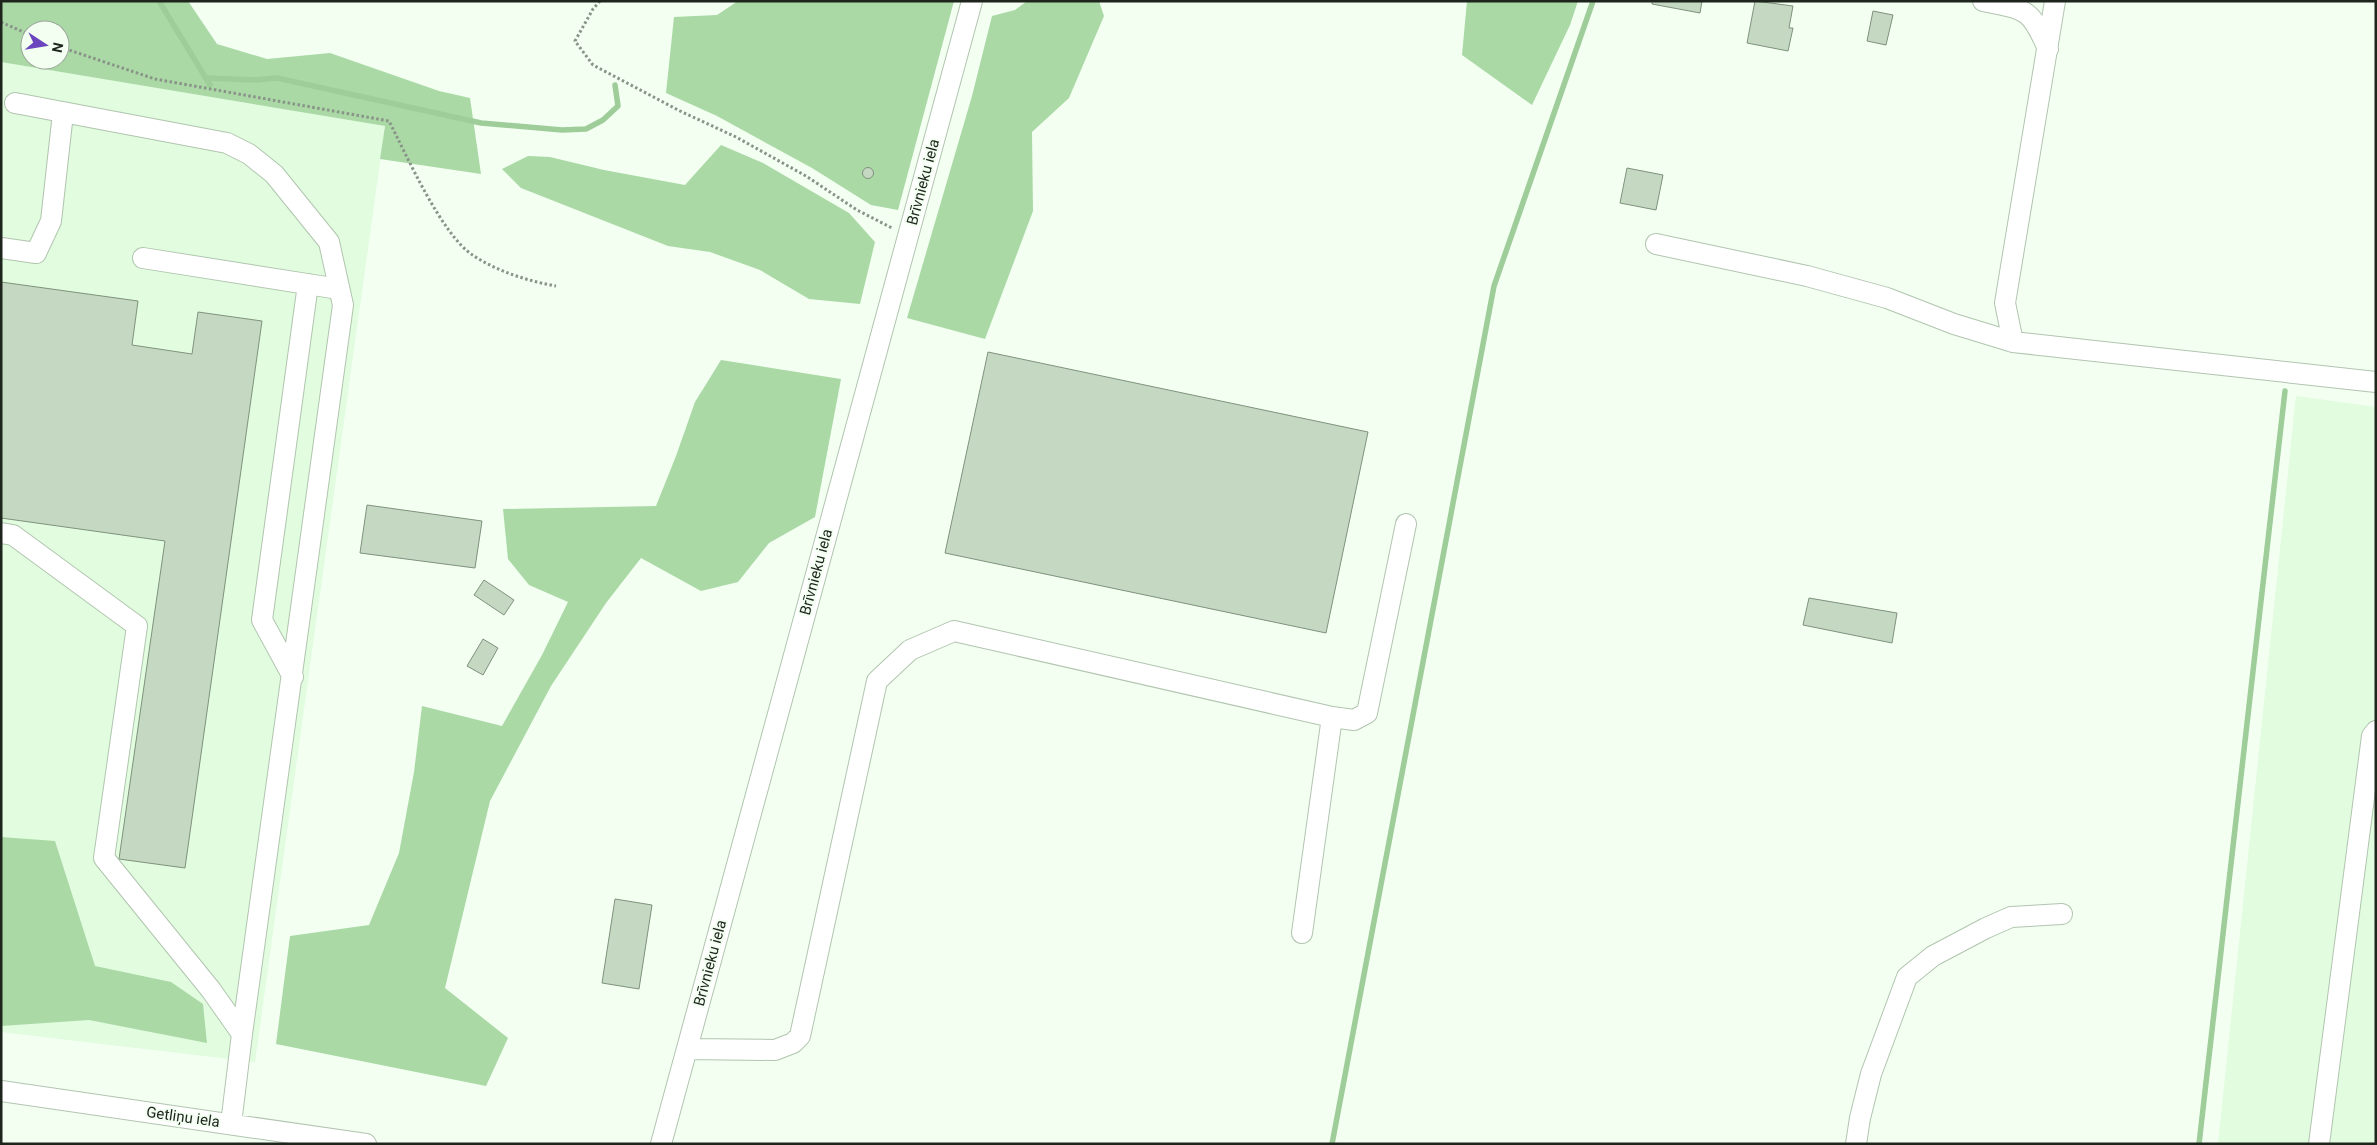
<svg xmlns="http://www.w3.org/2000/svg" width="2377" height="1145" font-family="Roboto,sans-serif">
	<rect width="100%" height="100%" fill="#f2fff1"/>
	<path fill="#e1fcdf" d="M1,62L385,126L255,1062L1,1032Z
		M2296,396L2376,407V1144H2218Z"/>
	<path fill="#aad9a6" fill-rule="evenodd" d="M1,1H188L217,44L267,59L330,53L439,91L470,98L481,174L380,159L385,126L1,62ZM30,30H60V60H30Z
		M738,1H954L898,210L871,205L812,168L717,116L666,93L674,17L717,15Z
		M1027,1H1099L1104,16L1069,98L1032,132L1033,211L985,339L907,318L972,96L992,16L1015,10Z
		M1467,1H1578L1570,25L1532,105L1462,55Z
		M721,145L763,163L849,213L875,242L860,304L809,299L760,270L710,252L668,246L521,188L502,169L528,156L550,157L604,170L685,185Z
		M721,360L841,379L815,517L769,543L738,582L701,591L641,558L606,603L551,686L490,801L445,988L508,1038L486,1086L276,1044L290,936L369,925L399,853L414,772L422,706L502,726L542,655L568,602L529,585L508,559L503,509L656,506L676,456L695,402Z
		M1,837L55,841L95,966L171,982L203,1004L207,1043L89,1020L1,1026Z"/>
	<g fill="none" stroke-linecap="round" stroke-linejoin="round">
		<path stroke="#9ecd9a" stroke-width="5.5" d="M159,1L210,85
			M206,78L255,80L277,78L481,123L562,130L586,129L603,120L618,106L615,85
			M1332,1144L1494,286L1593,1
			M2199,1144L2285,391"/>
	</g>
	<path fill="#c4d8c2" stroke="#7f927d" d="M1652,1H1702L1700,13L1652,4Z
		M1755,1L1793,6L1789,28H1793L1788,51L1747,43Z
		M1873,11L1893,15L1886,45L1867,41Z
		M862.5 173a5.5 5.5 0 1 1 11 0a5.5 5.5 0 1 1-11 0Z
		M1627,168L1663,175L1656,210L1620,203Z
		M1,282L138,301L132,345L192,354L198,312L262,321L185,868L119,859L165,541L1,518Z
		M988,352L1368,432L1326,633L945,553Z
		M367,505L482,521L475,568L360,553Z
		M484,580L514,600L504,615L474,595Z
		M1809,598L1897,613L1892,643L1803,625Z
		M483,639L498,648L483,675L467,666Z
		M615,899L652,905L639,989L602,983Z"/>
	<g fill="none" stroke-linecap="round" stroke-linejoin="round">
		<g stroke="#b1c5af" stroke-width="22">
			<path id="minor" d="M1983,1C2026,10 2030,7 2048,49
				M2055,1L2005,303L2013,342L2376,382
				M15,103L227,143L249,154L274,174L329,242L343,305L242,1034
				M1656,244L1807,276L1887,298L1954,324L2013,342
				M1,248L36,253L51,221L63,113
				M143,258L339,289
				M1,533L13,535L137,626L104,858L211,990L242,1034L231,1124
				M293,677L262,620L308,284
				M1332,717L1354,720L1367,713L1406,524
				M687,1049L775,1050L793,1043L800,1036L877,681L910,650L954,631L1332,717L1302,933
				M1,1091L366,1144
				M661,1144L972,1
				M1856,1144L1860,1118L1871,1074L1907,977L1933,956L1986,928L2011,917L2062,914
				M2319,1144L2372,736L2376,731"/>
		</g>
		<path stroke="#899388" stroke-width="3" stroke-dasharray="2.5 2.5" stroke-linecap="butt" d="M600,1L593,9L575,41L593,65L680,111L736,137L806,176L857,210L892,228
			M1,22L30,35
			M60,47L155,79L389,121C407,156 442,236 474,256C499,272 528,281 556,286"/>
		<use href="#minor" stroke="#fff" stroke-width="20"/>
	</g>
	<g text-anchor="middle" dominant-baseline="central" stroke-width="4" stroke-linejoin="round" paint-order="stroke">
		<g font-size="15" fill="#1e251d" stroke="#f2fff1">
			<text transform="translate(923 182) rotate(-75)">Brīvnieku iela</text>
			<text transform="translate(816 572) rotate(-75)">Brīvnieku iela</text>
			<text transform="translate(710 963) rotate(-75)">Brīvnieku iela</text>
			<text transform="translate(183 1117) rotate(8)">Getliņu iela</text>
		</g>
	</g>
	<rect width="2377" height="1145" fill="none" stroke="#1e251d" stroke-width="5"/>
	<g transform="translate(45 45) rotate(102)"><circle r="24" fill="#f2fff1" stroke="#9da89c"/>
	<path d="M0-4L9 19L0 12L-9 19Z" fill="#6a45bd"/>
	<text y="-8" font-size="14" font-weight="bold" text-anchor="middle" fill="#1e251d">N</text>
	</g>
</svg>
